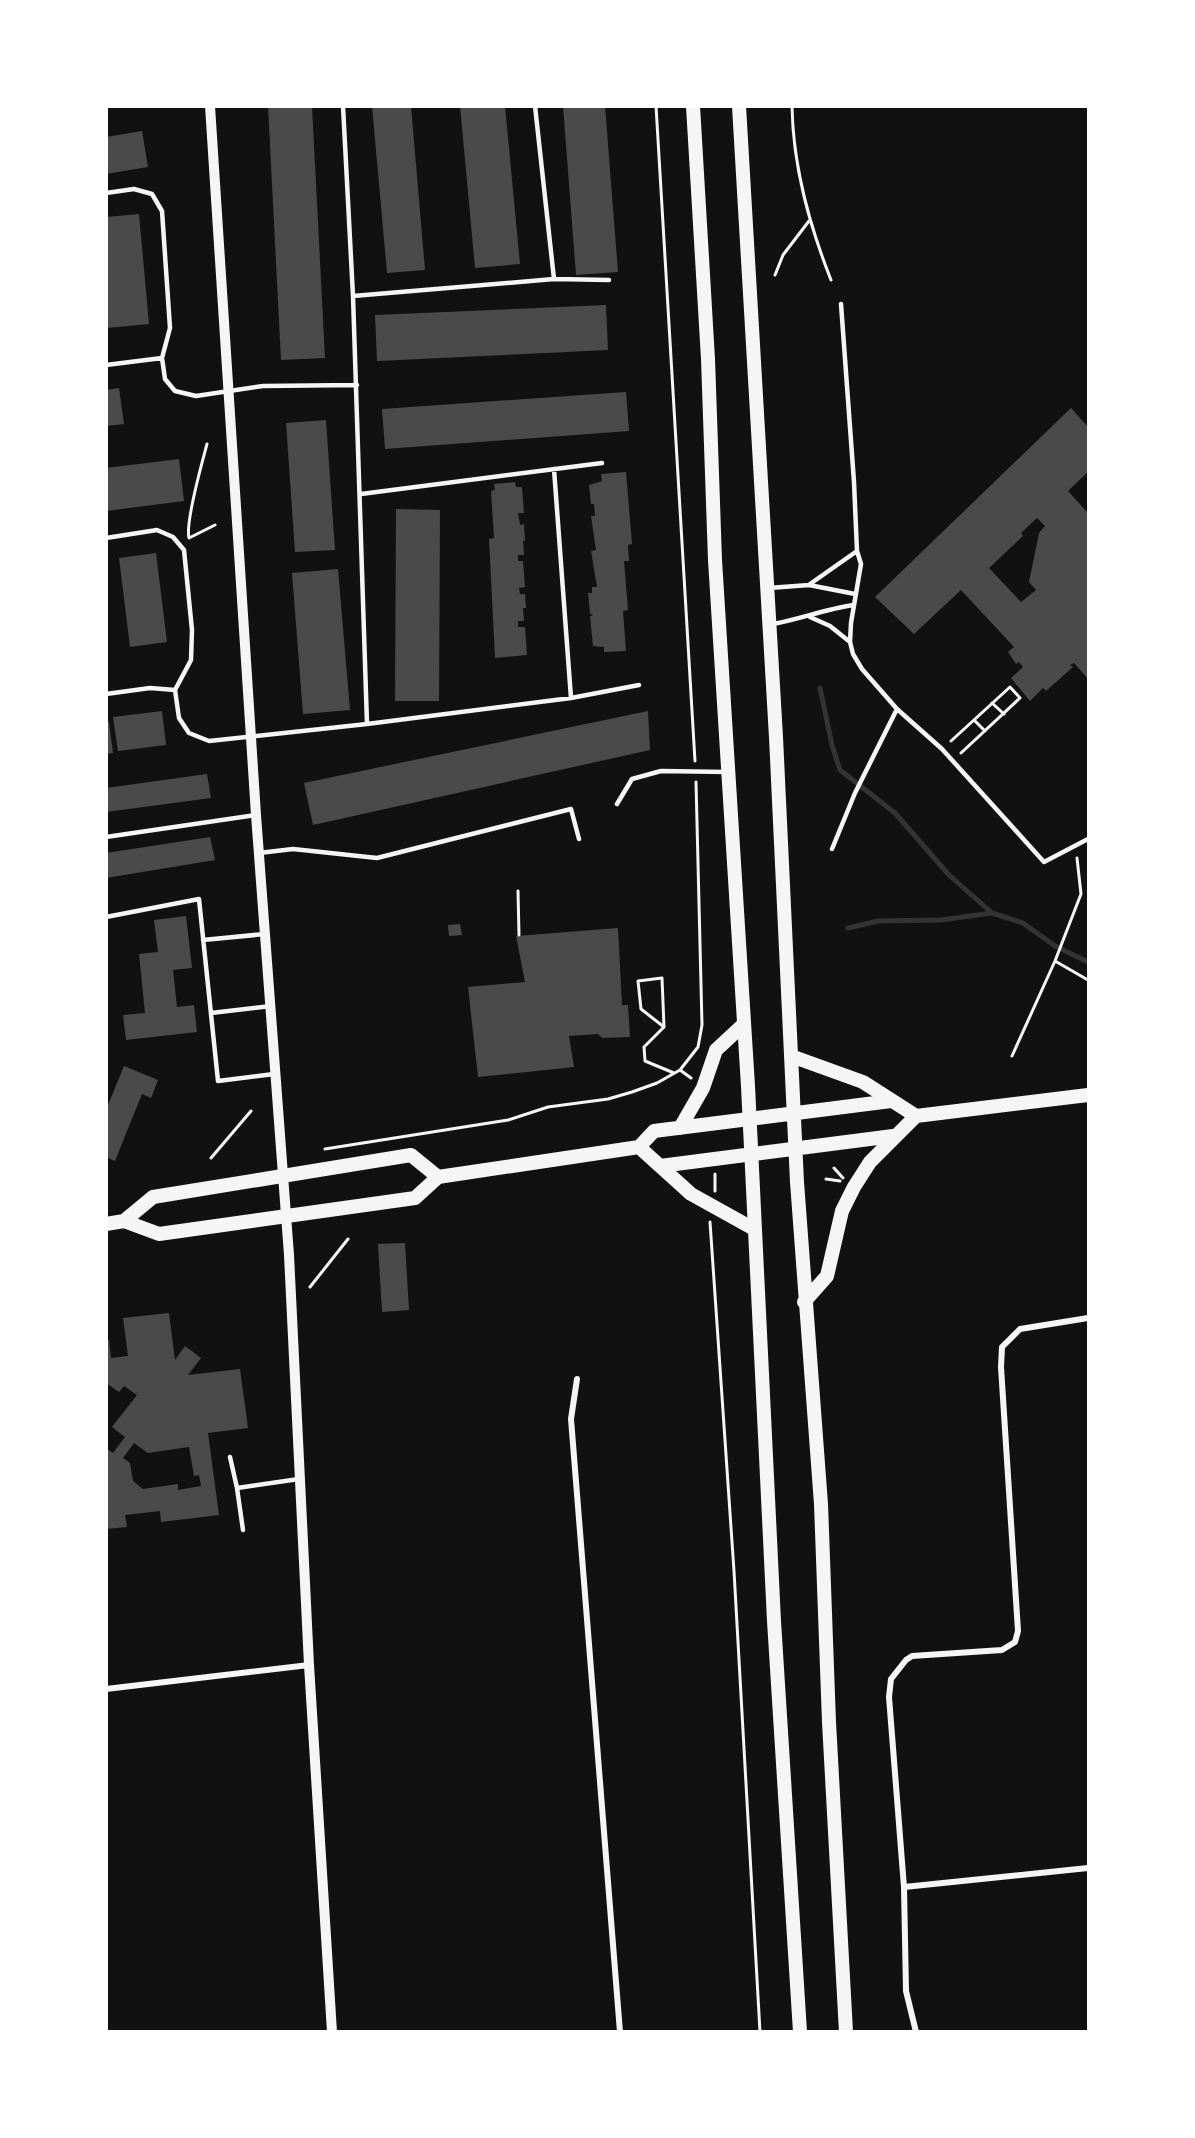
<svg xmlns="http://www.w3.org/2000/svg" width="1195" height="2138" font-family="'Archivo Narrow',sans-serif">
	<rect width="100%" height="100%" fill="#111"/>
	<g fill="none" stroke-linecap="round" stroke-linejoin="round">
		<path stroke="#333" stroke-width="5" d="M820,688L832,745L840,770L895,813L949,875L992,913
			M848,928L878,921L941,920L992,913L1023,923L1055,946L1088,962"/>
	</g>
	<path fill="#4a4a4a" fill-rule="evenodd" d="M268,106H312L325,358L281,360Z
		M372,106H411L425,270L387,273Z
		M460,106H505L520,264L475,268Z
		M563,106H605L618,272L576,275Z
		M142,131L148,167L106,174V137Z
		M139,214L149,324L107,328L106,217Z
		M606,305L608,350L377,361L375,315Z
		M119,388L124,424L106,426V390Z
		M626,392L629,431L385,449L382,409Z
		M1071,408L1088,427V472L1068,491L1088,513V679L1074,663L1070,665L1073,667L1046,691L1043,688L1030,701L1011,678L1023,667L1019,662L1016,664L1008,652L1014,647L961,590L914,634L875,597ZM1037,518L1045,526L1039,533L1029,582L1036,590L1021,602L989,568L1023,536L1021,533Z
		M326,420L335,550L295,552L286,423Z
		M179,459L184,501L106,511V468Z
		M626,472L632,544L628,545L629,561H624L628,610L623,611L626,651L604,652V647L593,646L590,616H593L590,613L588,593H592V587H597L591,551L596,550L591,516H595L594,504H591L589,485L602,481L601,474Z
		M515,482L516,487H522L524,513H518L520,525L524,524L525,541H523L524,555H518V561H523L525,587L519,588L520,594H525L526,608H523L524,621H518V627H525L527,655L495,658L489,539L494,538L491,491L495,490L494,484Z
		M396,509L440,510L439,701H395Z
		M156,553L167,642L130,647L119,558Z
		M338,569L350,710L303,714L292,573Z
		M162,711L166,745L118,751L113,717Z
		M648,711L650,750L313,825L304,783Z
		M106,722H109L113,753L106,754Z
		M207,774L211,798L106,812V788Z
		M210,837L215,860L106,878V853Z
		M186,916L192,968L173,970L177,1007L194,1005L197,1032L126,1040L123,1015L145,1013L139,954L158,952L154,920Z
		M460,924L462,935L449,936L448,925Z
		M618,928L622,1005H628L630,1037L602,1038L598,1034L569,1036L574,1067L478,1077L468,987L525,982L516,936Z
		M124,1066L158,1080L151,1098L142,1094L115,1161L106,1157V1110Z
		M405,1243L409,1310L382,1312L378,1244Z
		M169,1313L175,1360L185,1346L201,1358L188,1375L240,1369L248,1428L208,1433L219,1515L161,1522L160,1511L125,1515L127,1527L106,1529V1448L113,1453L125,1437L112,1427L137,1395L124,1386L119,1392L106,1383V1340H109L111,1358L128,1356L123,1318ZM134,1443L148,1453L189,1447L194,1476L199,1475L201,1486L178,1490V1484L143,1489L133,1481L130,1463L123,1458Z"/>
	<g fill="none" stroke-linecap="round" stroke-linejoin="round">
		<path stroke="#f5f5f5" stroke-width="3" d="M656,106L695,761
			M792,106C793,167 809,224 831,280
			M775,275L783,255L809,221
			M207,444C202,463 185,522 189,538L215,525
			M992,703L1004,714
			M974,720L985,731
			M951,741L1010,687L1020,698L961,753
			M1077,858L1081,894L1055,961L1088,980
			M518,891L519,935
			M664,1027L641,1009L638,981L662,978L664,1027L644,1047L645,1061L674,1073
			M1012,1056L1055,961
			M680,1070L691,1078
			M325,1149L508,1120L548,1107L608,1099L632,1092L657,1083L680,1070L698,1047L702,1025L696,782
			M211,1158L251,1111
			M834,1168L843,1178
			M826,1179L840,1181
			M715,1191V1174
			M710,1222L734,1571L760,2032
			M310,1287L348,1239"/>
		<path stroke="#f5f5f5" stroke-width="4.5" d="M343,106L353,296L554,279L535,106
			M106,193L134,189L152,194L162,211L170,328L162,358L165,379L175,391L196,396L263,386L357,385
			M554,279L609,280
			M353,296L367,724L571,698L639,685
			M841,304L854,482L857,551L861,564L851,623L850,642L853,654L862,669L897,709L942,749L1044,862L1088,839
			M106,365L162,358
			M554,469L571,698
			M361,494L602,463
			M106,538L157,530L173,537L184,550L192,630L191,660L175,690L179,718L189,733L209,741L367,724
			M810,584L857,551
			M769,588L809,585L855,594
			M810,617L830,626L850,642
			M773,624C800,619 826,609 853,605
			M106,694L150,688L175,690
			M617,804L632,779L661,771L727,772
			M106,837L256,815
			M832,849L855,793L897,709
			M259,853L293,849L377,858L571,809L579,839
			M106,917L199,899L218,1081L274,1074
			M203,940L265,934
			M211,1013L271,1006
			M230,1457L237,1488
			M243,1530L237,1488L299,1479"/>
		<path stroke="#f5f5f5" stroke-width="6" d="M577,1379L571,1419L620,2032
			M106,1689L309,1665
			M904,1887L1088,1868
			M916,2032L906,1991L904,1887L889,1697L891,1679L906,1660L912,1656L1002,1650L1015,1642L1018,1631L1001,1367L1002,1347L1020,1329L1088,1318"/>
		<path stroke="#f5f5f5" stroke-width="10" d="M210,106L256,815L289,1255L309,1665L332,2032"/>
		<path stroke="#f5f5f5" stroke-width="14" d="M693,106L708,359L715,560L748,1086L774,1621L800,2032
			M739,106L776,737L797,1182L821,1504L829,1722L846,2032
			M791,1056L863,1082L916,1116
			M680,1128L703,1088L716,1050L743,1025
			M639,1147L660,1166L893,1136
			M660,1166L691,1194L754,1229
			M124,1221L153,1197L411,1155L438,1177
			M106,1224L124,1221L159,1234L415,1198L438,1177L639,1147L654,1131L891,1101
			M804,1302L827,1276L842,1211L854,1187L870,1162L916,1116L1088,1095"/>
	</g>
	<rect width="1195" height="2138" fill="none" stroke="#ffffff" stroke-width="216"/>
</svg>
